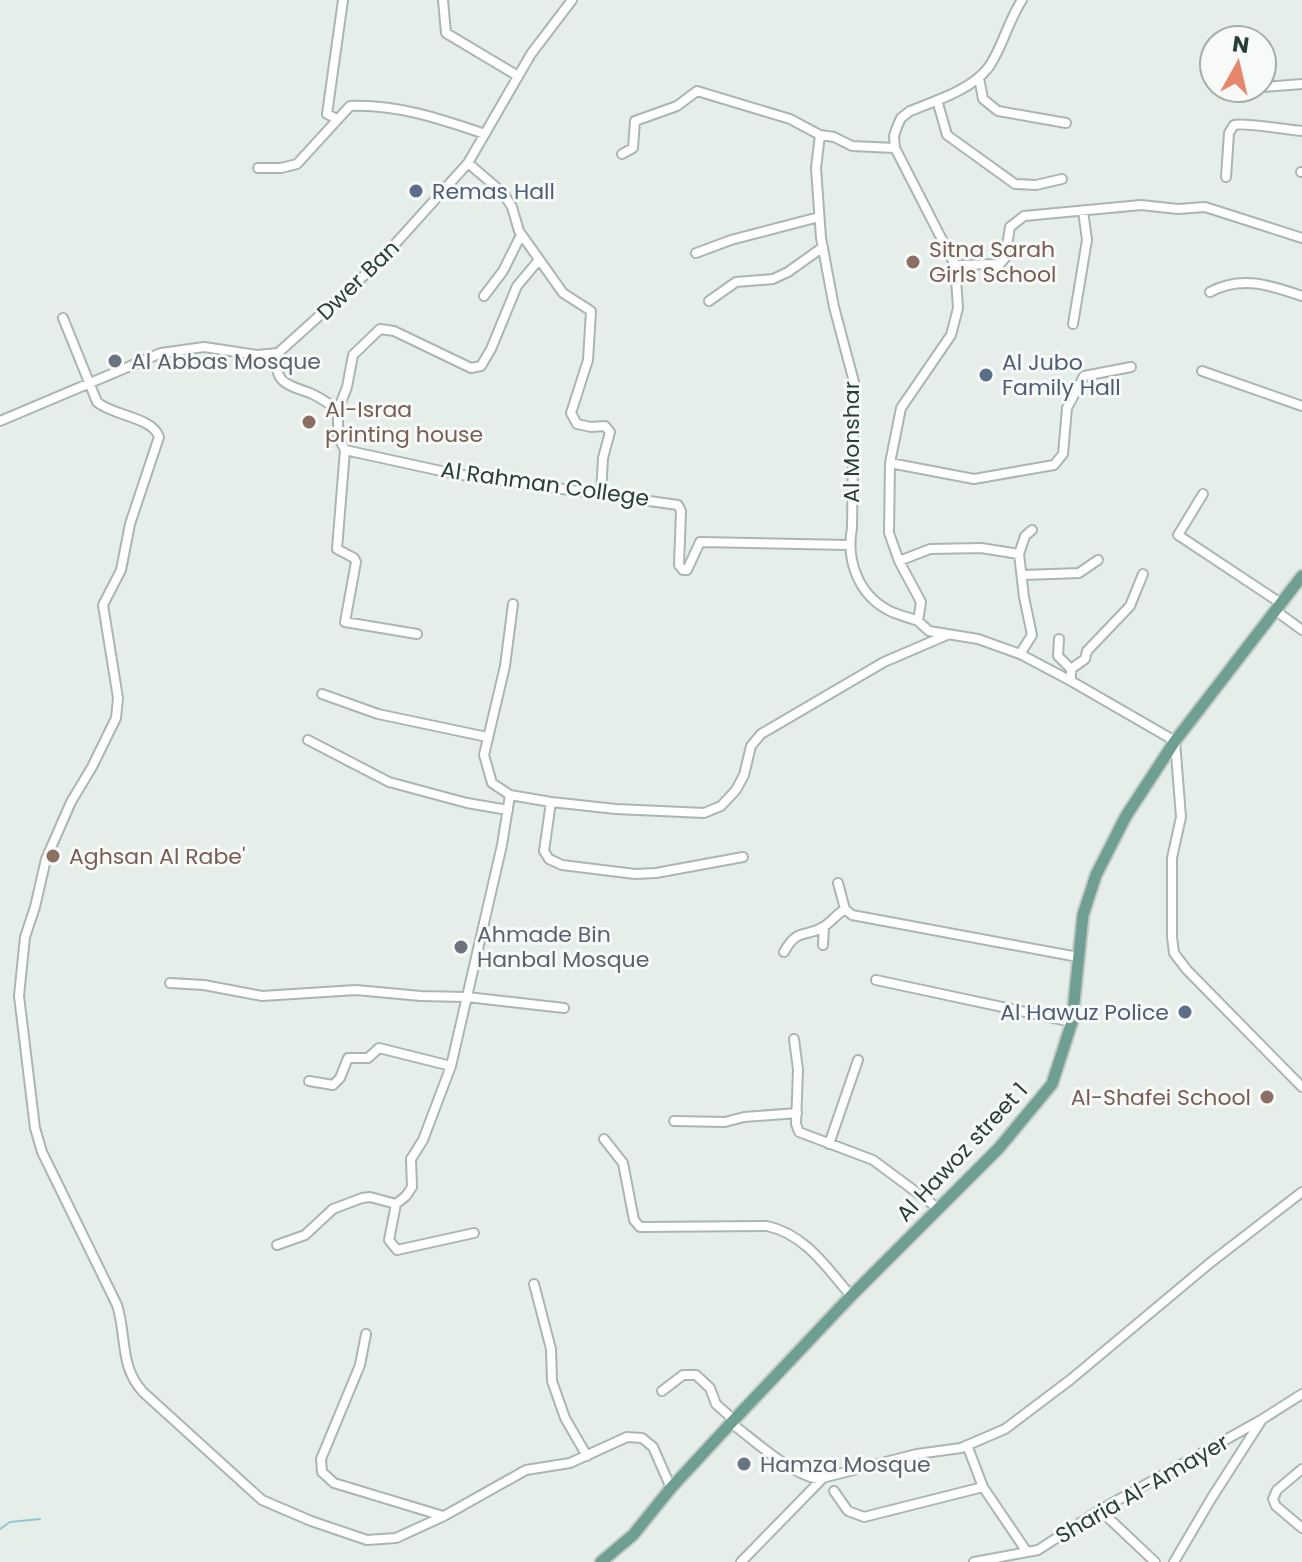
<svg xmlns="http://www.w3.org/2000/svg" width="1302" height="1562" font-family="Poppins,sans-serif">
	<rect width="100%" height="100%" fill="#e6eeea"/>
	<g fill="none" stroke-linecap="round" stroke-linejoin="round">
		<path stroke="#94c6cd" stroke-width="2" d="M0,1529L10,1522L40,1519"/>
		<g stroke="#a9b6b1" stroke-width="12">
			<path id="minor" d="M443,0L446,33L518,76
				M1022,0C1008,21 1002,49 988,68C971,90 935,101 910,111L901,118L897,127L894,136L895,148L955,265L958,308L951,335L901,408L890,463L889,533L899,561L921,602L918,621L929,631L978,639L1020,654L1071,681L1175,741L1181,817L1172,858V937L1174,953L1187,970L1302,1087
				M979,78L983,99L998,111L1066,123
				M1262,87L1302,84
				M937,100L947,135L1015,184L1036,185L1062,179
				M337,119L327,114L343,0
				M820,135L816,168L821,238L834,307L854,382L852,528C846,560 858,594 888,610C897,615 908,617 918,621
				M622,154L633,148L635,121L677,106L697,91L790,119L820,135L834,137L852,146L895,148
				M468,163L503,193L512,207L519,231L563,293L591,311L588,360L571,413L577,424L591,427L605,426L610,432L603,458L601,495
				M258,168H281L297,164L350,106C397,104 441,119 485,134
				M1301,172H1302
				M1226,177L1229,133L1234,125C1244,122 1288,130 1302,131
				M696,253L731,240L819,217
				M955,265L1000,264L1005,258L1010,227L1024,216L1141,205L1178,209L1205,207L1302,238
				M1210,292C1241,275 1270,285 1302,296
				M484,296L503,271L521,235
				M709,301L736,282L773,279L788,272L823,247
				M63,318L97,402C113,416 153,417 159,437L130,524L121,570L103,605L118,698L116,718L92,767L71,802L46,859L35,907L25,937L19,996L35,1128L42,1152L117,1305C127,1336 119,1366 143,1392L262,1500L311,1521L367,1540L396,1538L444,1516L526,1470L570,1463L627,1437L642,1438L653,1447L671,1488
				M1073,324L1087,240L1083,211
				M278,353C272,383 288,385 310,393C320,397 329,404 338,410V436L345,450L455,474L678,505L681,511L679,565L683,570H687L700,542L848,545
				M1202,371L1302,406
				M338,410L347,387L353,355L380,329L394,331L471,368L481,366L491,349L517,286L538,261
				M0,421L161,353L204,347L257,355L278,353L378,263L468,163L531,54L572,0
				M345,450L337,549L354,558L356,562L345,622L417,634
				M890,463L974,479L1054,465L1063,454L1067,408L1084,376L1131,367
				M1203,494L1178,535L1282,604
				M1019,554L1025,536L1032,530
				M899,561L930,549L981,548L1019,554L1024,597L1032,635L1020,654
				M1023,575L1079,573L1098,560
				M513,604L505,666L484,755L492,783L510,795L551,802L616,809L704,813L721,806L736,790L744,775L751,746L761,734L884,662L947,635
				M1276,611L1302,630
				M1059,639L1058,656L1071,669
				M1071,681V669L1085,659L1087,651L1130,606L1143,574
				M322,694L378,714L487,737
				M308,740L389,782L467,803L508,810
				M551,802L544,851L549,859L562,865L635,874L656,873L743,857
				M838,883L845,909
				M823,945L824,927
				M784,952C798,927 805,938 823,927C830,923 837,914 845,909L852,915L1078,957
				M876,980L1072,1022
				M170,983L204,985L262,996L356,990L421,996L467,997L564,1008
				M794,1039L798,1070L796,1124L799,1132L873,1160L939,1209
				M309,1081L333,1085L340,1078L348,1058H368L379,1048L451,1066
				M674,1121L725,1122L744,1117L797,1113
				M604,1139L623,1163L634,1220L640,1227L767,1226C805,1234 827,1268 851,1296
				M829,1144L858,1060
				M396,1204L389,1240L397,1250L474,1233
				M277,1245L305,1235L333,1209L362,1198L370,1197L396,1204L406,1196L412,1187L411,1159L423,1140L451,1066L502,845L510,795
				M534,1284L551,1349L552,1381L565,1418L587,1456
				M366,1334L360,1365L321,1459L322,1472L334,1483L443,1516
				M662,1391L683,1375H696L710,1388L716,1404L734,1420
				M731,1423C754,1440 790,1474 818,1479L917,1454L961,1448L1005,1429L1070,1380L1210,1263L1302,1192
				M967,1445L983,1487L1027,1552
				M1302,1469L1277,1490L1273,1499L1276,1506L1302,1528
				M834,1491L848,1511L864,1517L983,1487
				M1100,1510L1155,1562
				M741,1562L822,1479
				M974,1562L1038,1550L1100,1510L1261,1420L1302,1394
				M1174,1562L1211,1499L1261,1421"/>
		</g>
		<g stroke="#c3c9c7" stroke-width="15">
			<path id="major" d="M601,1562L633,1535L671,1488L731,1423L851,1296L999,1148L1052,1084L1072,1022L1083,915L1096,875L1126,816L1175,741L1302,576"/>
		</g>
		<use href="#minor" stroke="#fff" stroke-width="8"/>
		<use href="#major" stroke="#6f9f92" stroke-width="11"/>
	</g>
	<g fill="#5c6f8a" stroke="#f7faf8" stroke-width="3">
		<circle cx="416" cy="191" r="8"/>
		<circle cx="986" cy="375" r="8"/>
		<circle cx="1185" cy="1012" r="8"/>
	</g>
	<g fill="#8d6e63" stroke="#f7faf8" stroke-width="3">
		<circle cx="913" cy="262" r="8"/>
		<circle cx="309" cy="422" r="8"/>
		<circle cx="53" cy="856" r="8"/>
		<circle cx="1267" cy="1097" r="8"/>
	</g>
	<g fill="#6b7280" stroke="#f7faf8" stroke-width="3">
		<circle cx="115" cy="361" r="8"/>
		<circle cx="461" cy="947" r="8"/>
		<circle cx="744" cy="1464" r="8"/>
	</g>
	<g text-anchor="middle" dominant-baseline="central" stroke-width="6" stroke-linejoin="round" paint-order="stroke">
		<g font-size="22" fill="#4e5e75" stroke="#f7faf8" text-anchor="start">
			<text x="432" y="191">Remas Hall</text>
			<text x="1002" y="362">Al Jubo<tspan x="1002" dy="25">Family Hall</tspan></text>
			<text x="1169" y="1012" text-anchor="end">Al Hawuz Police</text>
		</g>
		<g font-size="22" fill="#785e54" stroke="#f7faf8" text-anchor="start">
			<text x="929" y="249">Sitna Sarah<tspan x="929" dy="25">Girls School</tspan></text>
			<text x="325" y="409">Al-Israa<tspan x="325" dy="25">printing house</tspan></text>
			<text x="69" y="856">Aghsan Al Rabe'</text>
			<text x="1251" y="1097" text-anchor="end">Al-Shafei School</text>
		</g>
		<g font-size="22" fill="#273f38" stroke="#f7faf8">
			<text transform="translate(358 280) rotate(-44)">Dwer Ban</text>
			<text transform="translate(851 442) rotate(-90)">Al Monshar</text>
			<text transform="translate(545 484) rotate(8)">Al Rahman College</text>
			<text transform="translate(962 1152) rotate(-47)">Al Hawoz street 1</text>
			<text transform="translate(1142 1489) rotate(-30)">Sharia Al-Amayer</text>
		</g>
		<g font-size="22" fill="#5b616d" stroke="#f7faf8" text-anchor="start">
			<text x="131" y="361">Al Abbas Mosque</text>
			<text x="477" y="934">Ahmade Bin<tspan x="477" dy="25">Hanbal Mosque</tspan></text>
			<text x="760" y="1464">Hamza Mosque</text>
		</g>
	</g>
	<g transform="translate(1238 64) rotate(8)"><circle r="38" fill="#f7faf8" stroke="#a4afab" stroke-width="2"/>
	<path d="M0-6L14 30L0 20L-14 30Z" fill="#e6876c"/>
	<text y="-12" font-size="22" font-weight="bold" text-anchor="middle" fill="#273f38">N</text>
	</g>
</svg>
